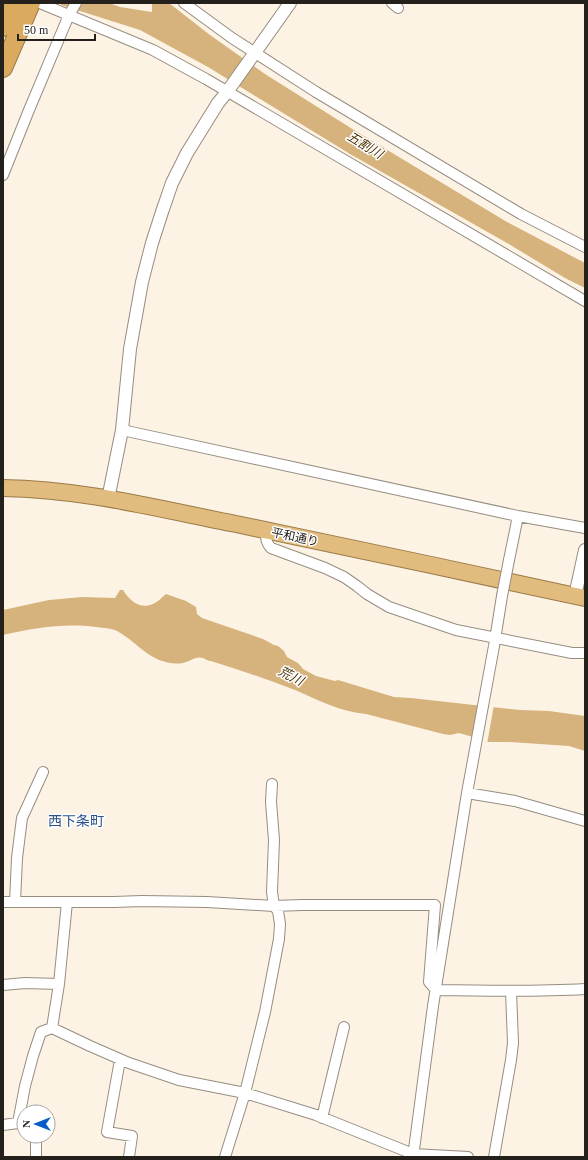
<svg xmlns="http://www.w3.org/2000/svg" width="588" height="1160" font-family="'Times New Roman','Noto Sans JP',serif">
	<rect width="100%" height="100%" fill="#fcf3e5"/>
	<path fill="#d6b37c" d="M61,3H109L120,7L152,12V3H169L210,35L265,74L354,130L507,222L585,263V288L565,278L507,243L350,154L208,67L140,30L61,5Z
		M120,590H123C129,600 140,610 153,604C158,602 162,597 166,594L186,601L196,607L197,614L202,618L263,639L274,645L278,646L284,651L287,657L298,663L303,669L316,676L335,681L338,680L394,697L411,698L520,710L549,711L585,716V751L569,746L510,742H475L473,737L459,733L450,735L443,734L366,714C341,712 318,700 295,690C267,679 239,670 211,661C208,661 206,659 203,658C196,656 192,660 186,662C178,665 167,663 159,660C144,654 132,639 117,631C111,628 103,628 96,627C63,623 35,628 3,635V610L49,600L82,597L115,598Z"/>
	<path fill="#fcf3e5" d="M478,703L494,705L487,744H474L472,742Z"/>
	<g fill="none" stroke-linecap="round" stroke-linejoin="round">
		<g stroke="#968d80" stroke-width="12">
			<path id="minor" d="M184,3L232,38L316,92L521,214L585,247
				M392,3L398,8
				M42,4L153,50L206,79L585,301
				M3,175L29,110L69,15L76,3
				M122,430L518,516L585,528
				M266,531C266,538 266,543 271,548L325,568L344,577L357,586L367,594L389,607L456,630L572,653H585
				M509,560L518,516
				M467,793L515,801L585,821
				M3,902H114L142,901L207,902L274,906L302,905H435L429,982L436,990C485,991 535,992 585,989
				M15,902L17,858L22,818L43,772
				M3,985L25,983L59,984
				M52,1028L90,1046L129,1063L179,1080L245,1093L316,1115L413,1154L468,1157
				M120,1060L107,1132L132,1136L129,1157
				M322,1118L344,1027
				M18,1123L25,1086L33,1056L41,1032L52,1028L59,984L67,902
				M3,1125L18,1123H24
				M36,1157V1136
				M225,1157L245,1093L265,1012L279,939L280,924L278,911L274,906L272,892L274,840L271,802L272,784
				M413,1157L433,1006L467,793L494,646L502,596
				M494,1157L511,1060L513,1043L511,991"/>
		</g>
		<g stroke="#968d80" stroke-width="14">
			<path id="tertiary" d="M108,499L122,430L130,349L142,282L152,243L162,212L172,183L187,153L218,103L227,92L290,3
				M575,596L585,550"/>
		</g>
		<g stroke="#9a7a47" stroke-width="18">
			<path id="trunk" d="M3,488C82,489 159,509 236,524C352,548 469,573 585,598"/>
		</g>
		<g stroke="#9a7a47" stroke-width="20">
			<path id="motorway" d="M3,27L13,3
				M3,68L31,3"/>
		</g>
		<use href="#minor" stroke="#fff" stroke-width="10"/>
		<use href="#tertiary" stroke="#fff" stroke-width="12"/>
		<use href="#trunk" stroke="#e2bc7f" stroke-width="16"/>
		<use href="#motorway" stroke="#daab5f" stroke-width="18"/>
		<g stroke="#968d80" stroke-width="12" stroke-linecap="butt">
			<path id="minor-bridge" d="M502,596L509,560"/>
		</g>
		<use href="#minor-bridge" stroke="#fff" stroke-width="10"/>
	</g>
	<g text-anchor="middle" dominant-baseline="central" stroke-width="3" stroke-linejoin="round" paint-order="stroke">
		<g font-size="12" fill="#24201b" stroke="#fff">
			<text transform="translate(295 537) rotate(12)">平和通り</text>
		</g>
		<g font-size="13" font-style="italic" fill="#4f3709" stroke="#fff">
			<text transform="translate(365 145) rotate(31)">五割川</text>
			<text transform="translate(291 676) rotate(27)">荒川</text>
		</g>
		<g font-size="14" fill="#2e538a" stroke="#fff">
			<text x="76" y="821">西下条町</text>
		</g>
	</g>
	<rect width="588" height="1160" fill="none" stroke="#24201b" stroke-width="8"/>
	<g transform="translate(36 1124) rotate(270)"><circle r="19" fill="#ffffff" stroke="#a7a6a4"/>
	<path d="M0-3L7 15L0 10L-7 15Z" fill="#065bc4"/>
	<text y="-6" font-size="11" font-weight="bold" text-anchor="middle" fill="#24201b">N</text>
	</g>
	<path d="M18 34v6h77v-6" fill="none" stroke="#24201b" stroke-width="2"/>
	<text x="24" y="34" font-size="12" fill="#24201b" stroke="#ffffff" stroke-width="3" paint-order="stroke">50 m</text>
</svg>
